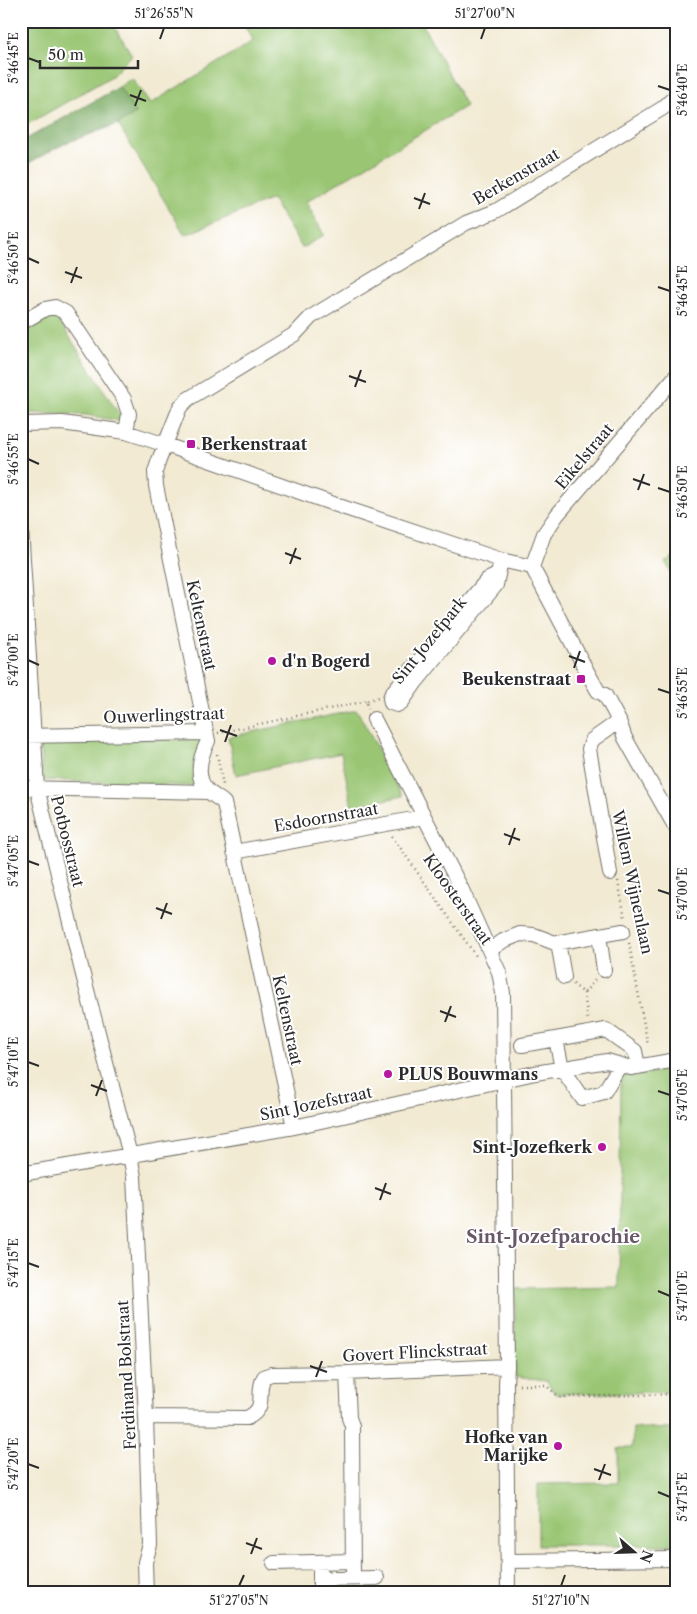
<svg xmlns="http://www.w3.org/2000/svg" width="697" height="1614" font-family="'Libre Caslon Text',serif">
	<rect width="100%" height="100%" fill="#fff"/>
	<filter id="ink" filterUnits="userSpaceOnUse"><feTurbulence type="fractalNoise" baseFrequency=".02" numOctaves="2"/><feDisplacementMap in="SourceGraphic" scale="10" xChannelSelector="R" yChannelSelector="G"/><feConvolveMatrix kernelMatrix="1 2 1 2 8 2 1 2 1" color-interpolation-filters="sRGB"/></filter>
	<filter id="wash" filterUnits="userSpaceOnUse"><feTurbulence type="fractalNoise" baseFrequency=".0096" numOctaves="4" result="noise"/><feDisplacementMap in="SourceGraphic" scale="20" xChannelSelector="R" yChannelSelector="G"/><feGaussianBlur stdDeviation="1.12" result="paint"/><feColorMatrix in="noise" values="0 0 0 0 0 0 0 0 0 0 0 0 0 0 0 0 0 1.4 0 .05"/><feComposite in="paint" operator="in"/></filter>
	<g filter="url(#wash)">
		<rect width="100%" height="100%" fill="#f2ead3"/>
		<path fill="#9ac673" stroke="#62784f" d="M21,21H111L132,55L112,76L21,128Z
			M242,21H421L466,106L306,202L324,235L302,248L272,199L185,235L118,124L135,114L119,87L132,78L150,104L253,41Z
			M45,314L52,315L58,319L121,417L120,421L86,415L25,413L21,397V328Z
			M676,555V580L665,562Z
			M357,710L403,796L352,807L341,753L236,775L228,737Z
			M202,739L195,759L196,786L43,780L39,740Z
			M676,1067V1392L555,1394L546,1381L515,1377V1289L619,1287L621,1073L631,1077Z
			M633,1428L676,1429V1545H538V1484L618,1483V1448H632Z"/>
		<path fill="#7bab65" stroke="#536b48" d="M119,87L136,114L118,124L66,143L21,167V142Z"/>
	</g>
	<g filter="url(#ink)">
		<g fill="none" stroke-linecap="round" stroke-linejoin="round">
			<g stroke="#716e66" stroke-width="16">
				<path id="minor" d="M21,323L45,309L55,307L66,313L124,399L129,414L126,432
					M21,424L62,423L126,432L166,445L345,508L501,560L532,567L589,675L598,691L605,695L619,721L625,738L676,828
					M21,527L37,788L83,975L130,1155L134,1177L146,1417L150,1545L145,1562L146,1593
					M532,567L544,534L557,515L676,376
					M497,575L487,580L392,693L390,698L391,703L397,705L402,702L416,682L496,585L501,560
					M374,719L461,888L499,972L503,993L507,1366L506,1385L508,1593
					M21,736L206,733
					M21,788L209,792
					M234,852L424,817
					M610,873L589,749L592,740L619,721
					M599,935L604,970
					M558,942L564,977
					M490,950L503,941L520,934L534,935L555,943L623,931
					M556,1039L562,1069L582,1098L604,1092L620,1065
					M522,1045L606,1030L635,1051L638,1067
					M294,1127L224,803C219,798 213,796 208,791C194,777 200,757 208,741L156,486L155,472L159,460L180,407L188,399L295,334L311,317L466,223L496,211L663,108L676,96
					M21,1174L294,1127L535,1073L607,1061L631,1068L676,1060
					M347,1373L349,1418L352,1426L353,1578
					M146,1417L247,1418C269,1407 255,1394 264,1377L271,1374L347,1373L507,1366
					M508,1561L676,1559
					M274,1563L353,1561
					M320,1571V1593
					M320,1579L377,1578"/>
			</g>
			<path stroke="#716e66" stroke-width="2.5" stroke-dasharray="1 4" stroke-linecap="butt" d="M369,709L366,701L379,697
				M218,733L366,701
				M217,754L223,785
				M392,836L476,956
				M618,881L625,918
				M629,943L648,1046
				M573,984L584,993L596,979
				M584,993L588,1021
				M519,1385H545L560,1397L676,1394"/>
			<use href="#minor" stroke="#fff" stroke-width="14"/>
		</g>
	</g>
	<path fill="none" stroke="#2b2b2b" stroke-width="2" d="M160,39L164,28M481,39L485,28M28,58L39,62M658,86L670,90M130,95L146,101M135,106L141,90M414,198L430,204M419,209L425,193M28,258L39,263M65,272L82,278M71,283L77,267M658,287L670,291M349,376L366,382M355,387L361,370M28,459L39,464M633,479L650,485M658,488L670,492M638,490L644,474M285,553L301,559M290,564L296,548M569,656L585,662M28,660L39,665M574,668L580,651M658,689L670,693M220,730L237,736M225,742L231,725M504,834L520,840M509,845L515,828M28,861L39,865M658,890L670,894M156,908L172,914M161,919L167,903M440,1011L456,1017M445,1022L451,1006M28,1062L39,1066M91,1085L107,1091M658,1091L670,1095M96,1096L102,1080M375,1188L391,1194M380,1200L386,1183M28,1263L39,1267M658,1291L670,1296M310,1366L327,1372M316,1377L322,1361M28,1464L39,1468M594,1469L611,1475M599,1480L605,1464M658,1492L670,1497M246,1543L262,1549M251,1554L257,1538M239,1586L244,1575M561,1586L565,1575"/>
	<g fill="#b5179e" stroke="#fff" stroke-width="2">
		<rect x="186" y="439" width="10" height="10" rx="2.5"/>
		<circle cx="272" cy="661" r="5"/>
		<rect x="576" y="674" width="10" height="10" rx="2.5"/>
		<circle cx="388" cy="1074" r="5"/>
		<circle cx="602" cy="1147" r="5"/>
		<circle cx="558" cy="1446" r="5"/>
	</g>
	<g text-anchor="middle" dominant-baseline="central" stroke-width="4" stroke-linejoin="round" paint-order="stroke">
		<g font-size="16" fill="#2b2b2b" stroke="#fff">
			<text transform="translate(516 176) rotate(-30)">Berkenstraat</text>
			<text transform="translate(584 456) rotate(-50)">Eikelstraat</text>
			<text transform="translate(202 625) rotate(78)">Keltenstraat</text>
			<text transform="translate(429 640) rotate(-51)">Sint Jozefpark</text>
			<text transform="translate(164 715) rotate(-2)">Ouwerlingstraat</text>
			<text transform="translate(326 817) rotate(-10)">Esdoornstraat</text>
			<text transform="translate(68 841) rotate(76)">Potbosstraat</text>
			<text transform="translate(633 882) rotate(78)">Willem Wijnenlaan</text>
			<text transform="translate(458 899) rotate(55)">Kloosterstraat</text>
			<text transform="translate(288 1020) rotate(78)">Keltenstraat</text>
			<text transform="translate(316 1103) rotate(-12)">Sint Jozefstraat</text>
			<text transform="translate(415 1352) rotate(-3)">Govert Flinckstraat</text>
			<text transform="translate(126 1375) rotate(-93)">Ferdinand Bolstraat</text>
		</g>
		<g font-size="16" font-weight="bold" fill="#2b2b2b" stroke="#fff" text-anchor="start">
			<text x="201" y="444">Berkenstraat</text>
			<text x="282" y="661">d'n Bogerd</text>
			<text x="571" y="679" text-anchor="end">Beukenstraat</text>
			<text x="398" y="1074">PLUS Bouwmans</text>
			<text x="592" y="1147" text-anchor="end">Sint-Jozefkerk</text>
			<text x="548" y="1437" text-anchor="end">Hofke van<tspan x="548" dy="18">Marijke</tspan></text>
		</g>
		<g font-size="18" font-weight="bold" fill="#685969" stroke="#fff">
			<text x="553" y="1237">Sint-Jozefparochie</text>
		</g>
	</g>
	<rect width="697" height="1614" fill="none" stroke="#fff" stroke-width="55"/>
	<g transform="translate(634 1552) rotate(110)" stroke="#ffffff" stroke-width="4" paint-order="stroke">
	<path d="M0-4L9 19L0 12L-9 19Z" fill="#2b2b2b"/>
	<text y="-8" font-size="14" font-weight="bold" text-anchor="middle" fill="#2b2b2b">N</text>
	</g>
	<path d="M40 60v8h98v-8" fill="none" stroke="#2b2b2b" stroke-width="2.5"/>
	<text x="48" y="60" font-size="15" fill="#2b2b2b" stroke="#ffffff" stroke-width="4" paint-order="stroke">50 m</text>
	<rect x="28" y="28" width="642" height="1558" fill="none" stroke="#2b2b2b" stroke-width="2"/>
	<g font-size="12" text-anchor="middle" fill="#2b2b2b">
		<text x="164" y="18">51°26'55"N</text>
		<text x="485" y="18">51°27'00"N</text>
		<text transform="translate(14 58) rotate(-90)" y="4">5°46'45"E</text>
		<text transform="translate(683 90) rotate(-90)" y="4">5°46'40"E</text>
		<text transform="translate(14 258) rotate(-90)" y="4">5°46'50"E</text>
		<text transform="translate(683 291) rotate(-90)" y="4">5°46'45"E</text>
		<text transform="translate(14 459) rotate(-90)" y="4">5°46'55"E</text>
		<text transform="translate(683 492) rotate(-90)" y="4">5°46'50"E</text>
		<text transform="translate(14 660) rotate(-90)" y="4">5°47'00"E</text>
		<text transform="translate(683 693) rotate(-90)" y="4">5°46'55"E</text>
		<text transform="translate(14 861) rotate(-90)" y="4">5°47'05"E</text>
		<text transform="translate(683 894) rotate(-90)" y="4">5°47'00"E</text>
		<text transform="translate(14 1062) rotate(-90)" y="4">5°47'10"E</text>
		<text transform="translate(683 1095) rotate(-90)" y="4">5°47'05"E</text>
		<text transform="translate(14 1263) rotate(-90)" y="4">5°47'15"E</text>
		<text transform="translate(683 1296) rotate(-90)" y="4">5°47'10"E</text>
		<text transform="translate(14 1464) rotate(-90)" y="4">5°47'20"E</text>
		<text transform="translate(683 1497) rotate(-90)" y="4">5°47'15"E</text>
		<text x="239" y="1605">51°27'05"N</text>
		<text x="561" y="1605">51°27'10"N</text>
	</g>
</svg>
